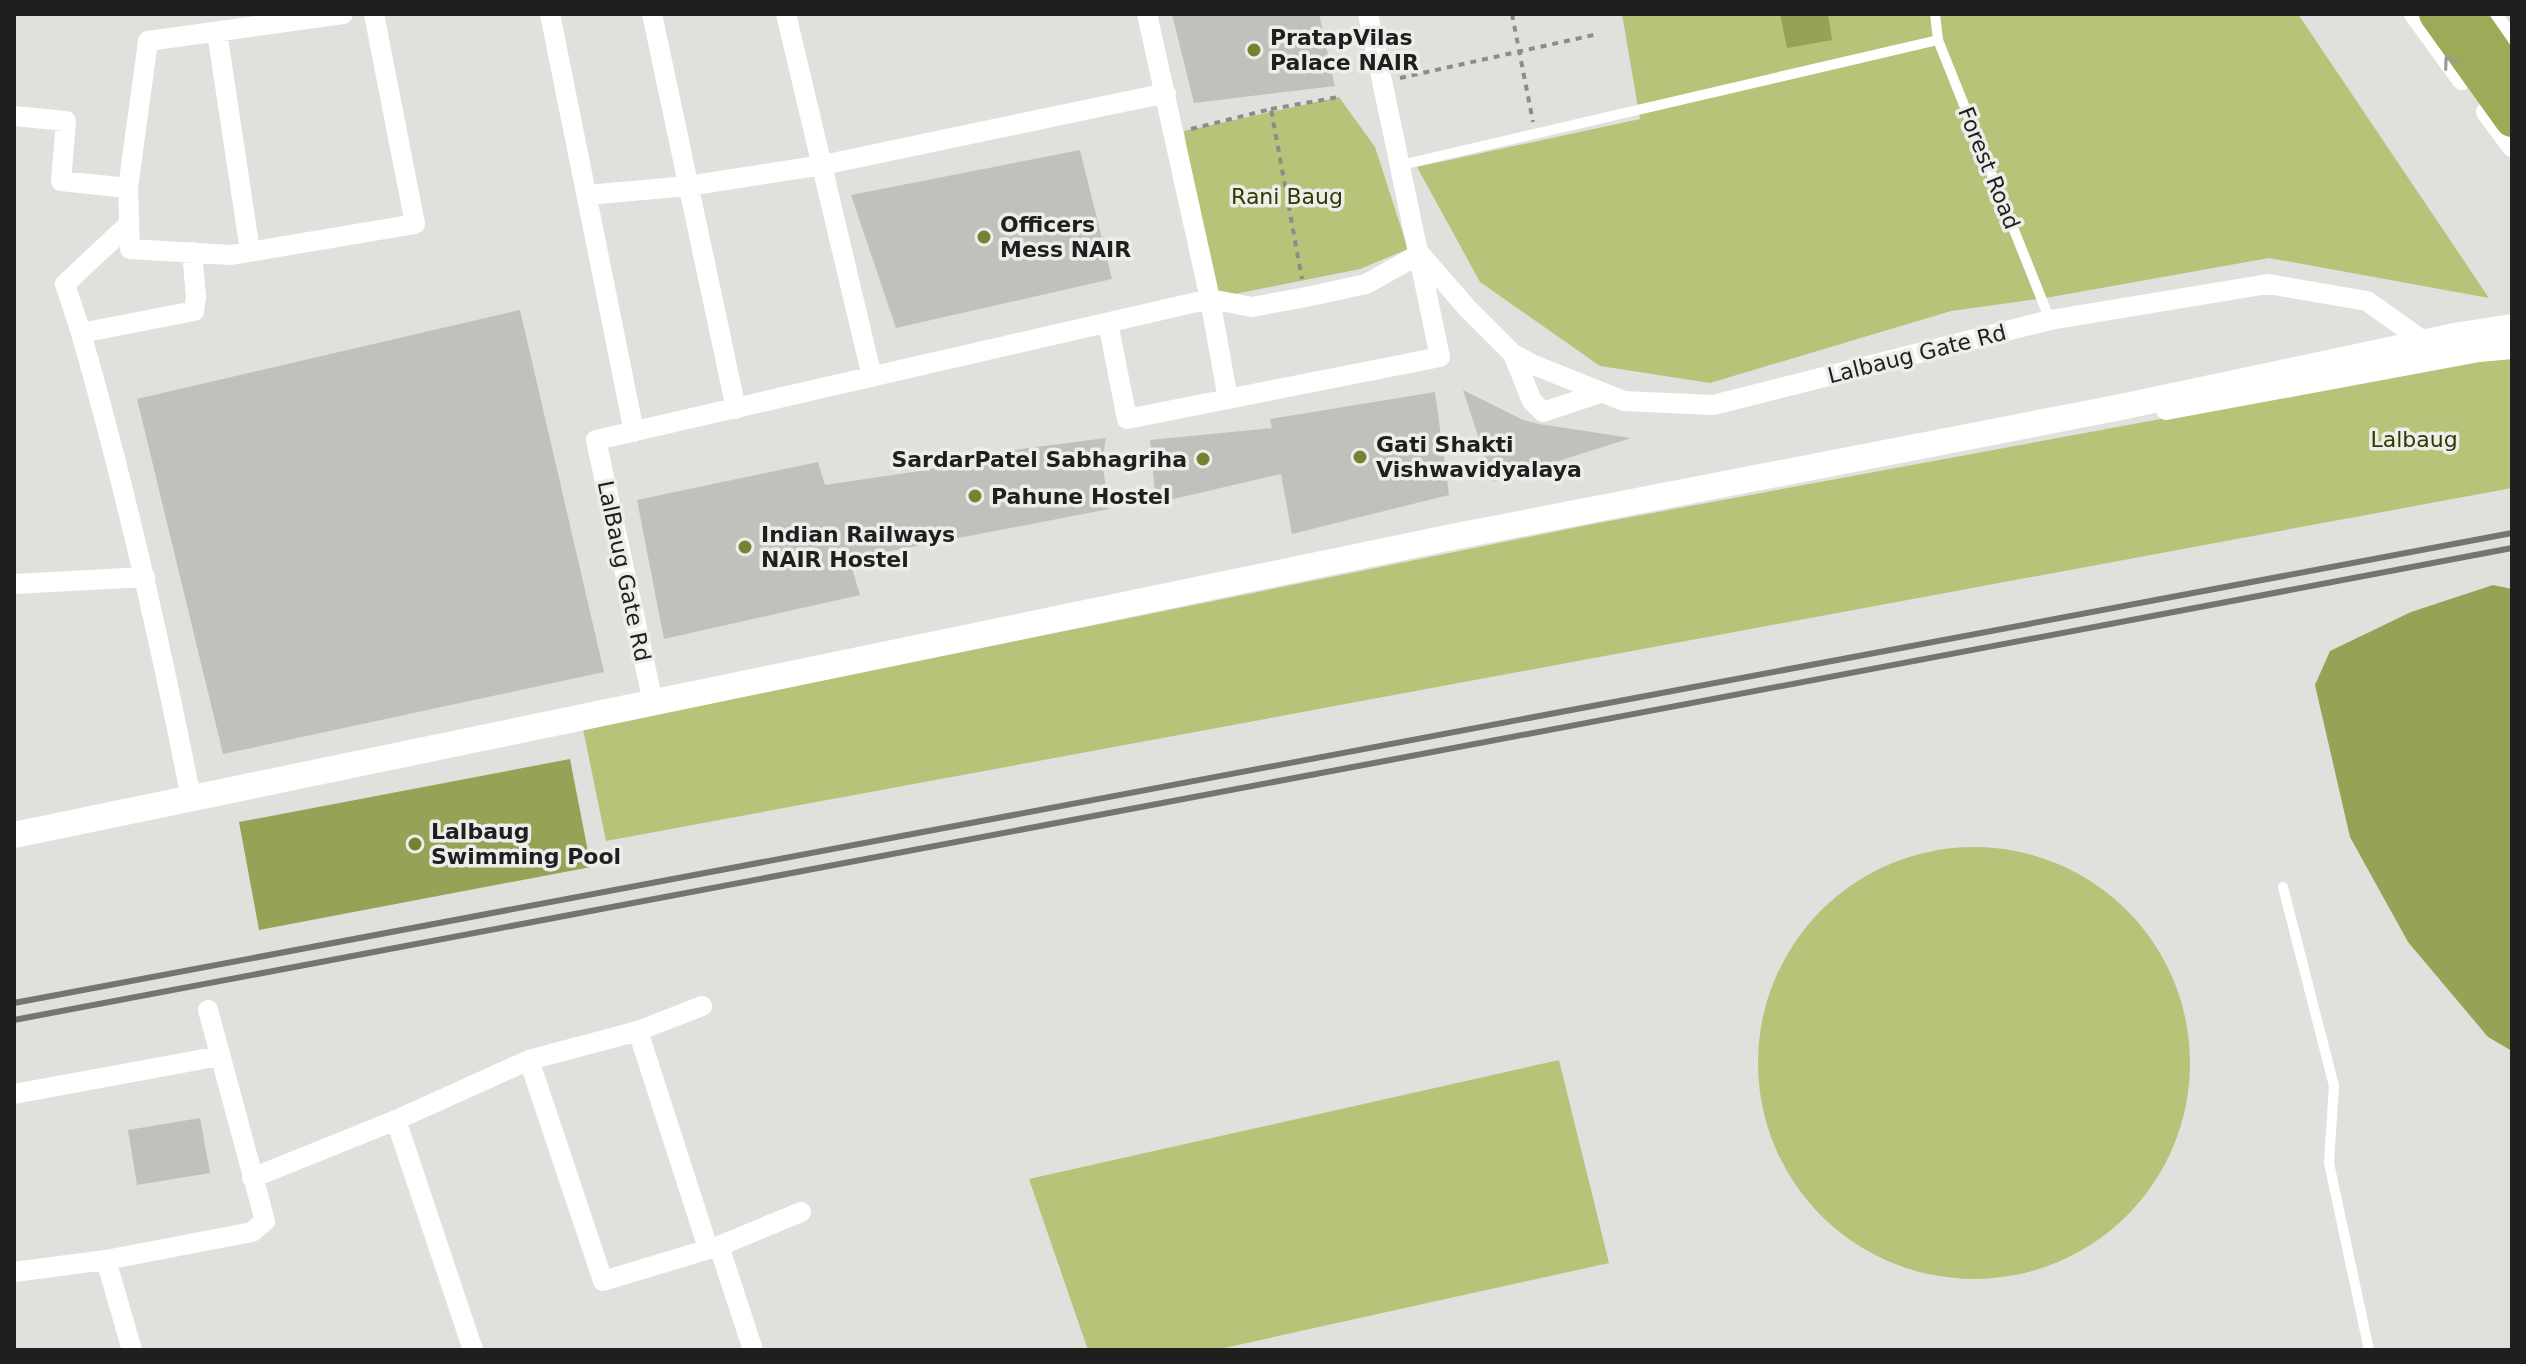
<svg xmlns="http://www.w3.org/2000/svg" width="2526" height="1364" font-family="'DejaVu Sans',sans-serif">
	<rect width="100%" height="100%" fill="#e0e0dd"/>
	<path fill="#b5c479" d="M1622,14H2298L2489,298L2269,258L2051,297L1951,311L1710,383L1600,366L1480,282L1417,167L1640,119Z
		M1339,97L1375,147L1408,249L1360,269L1210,299L1184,131Z
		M2512,354V488L606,841L583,729L1588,525Z
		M1758 1063a216 216 0 1 1 432 0a216 216 0 1 1-432 0Z
		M1559,1060L1609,1263L1215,1350H1088L1029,1179Z"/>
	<path fill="#95a357" d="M1780,14H1828L1832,40L1787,48Z
		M2493,585L2512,589V1051L2488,1037L2408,942L2350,837L2315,685L2330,651L2411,612Z
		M570,759L591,867L259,930L239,822Z"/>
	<path fill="#c0c1bd" d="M1172,14H1319L1335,86L1194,103Z
		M1080,150L1112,279L896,328L851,195Z
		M520,310L604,672L223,754L137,399Z
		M1463,390L1523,420L1539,424L1631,438L1493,482Z
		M1435,392L1449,495L1292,534L1281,474L1156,503L1150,440L1272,428L1270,419Z
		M1106,438L1102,461L1109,509L849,559L860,595L664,639L637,500L818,462L825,485L926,470L971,458L1028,448Z
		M200,1118L210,1173L137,1185L128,1130Z"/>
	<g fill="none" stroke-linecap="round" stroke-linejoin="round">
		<path stroke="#8c8c8a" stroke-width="4" stroke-dasharray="6 6" stroke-linecap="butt" d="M1512,14L1533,122
			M1400,78L1598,34
			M1271,109L1339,97
			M1191,129L1271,109L1302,279"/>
		<path stroke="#fff" stroke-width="10" d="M1935,14L1938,40L2050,320
			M1401,165L1938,40
			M2283,887L2334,1086L2329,1163L2369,1350"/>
		<path stroke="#fff" stroke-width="20" d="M343,14L148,41L128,188L130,249L231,255L415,224L374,14
			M550,14L634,432
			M652,14L736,409
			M786,14L872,377
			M1368,14L1440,357L1228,399L1210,299L1252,307L1306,297L1366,284L1420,254
			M2414,14L2462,80
			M2491,14L2512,43
			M217,32L250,251
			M2486,112L2512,147
			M14,116L66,121L61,181L128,188
			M587,195L688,186L823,165L1166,93
			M1420,254L1468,309L1513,354L1534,365L1624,401L1713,405L2050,320L2268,284L2367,301L2447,358
			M1108,323L1127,419L1228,399
			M81,333L65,284L129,224
			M1513,354L1532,401L1543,412L1600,393
			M2166,410L2479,352L2512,349
			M14,584L145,577
			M653,702L596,440L1210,299L1147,14
			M191,798C160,641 125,486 81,333L194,311L196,297L192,252
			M638,1031L708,1248
			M529,1060L603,1281L719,1246L801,1212
			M14,1094L220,1056
			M396,1120L473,1350
			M252,1178L396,1120L529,1060L638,1031L702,1006
			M719,1246L753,1350
			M106,1260L132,1350
			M14,1272L106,1260L252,1232L265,1221L208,1010"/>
		<path stroke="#fff" stroke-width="26" d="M14,835L1452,537L2121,407L2460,335L2512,327"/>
		<path stroke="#9eaa58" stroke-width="34" d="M2436,14L2512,120
			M2468,14L2512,77"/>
		<path stroke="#747573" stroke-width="6" d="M14,1003L2512,533
			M14,1020L2512,548"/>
	</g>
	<defs><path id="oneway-chevron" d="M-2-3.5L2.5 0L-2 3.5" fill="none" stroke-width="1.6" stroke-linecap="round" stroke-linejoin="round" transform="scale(2)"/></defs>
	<use stroke="#9a9a9a" href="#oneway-chevron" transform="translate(2449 62) rotate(-126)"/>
	<g fill="#75822f" stroke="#edeeea" stroke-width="3">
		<circle cx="1254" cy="50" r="8"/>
		<circle cx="984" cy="237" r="8"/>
		<circle cx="1360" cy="457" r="8"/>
		<circle cx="1203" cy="459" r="8"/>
		<circle cx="975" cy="496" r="8"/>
		<circle cx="745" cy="547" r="8"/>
		<circle cx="415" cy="844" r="8"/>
	</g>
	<g text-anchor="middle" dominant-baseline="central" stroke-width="7" stroke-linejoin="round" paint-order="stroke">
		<g font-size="22" font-weight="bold" fill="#1e1f1e" stroke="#edeeea" text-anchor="start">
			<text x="1270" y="37">PratapVilas<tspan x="1270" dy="25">Palace NAIR</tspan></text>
			<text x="1000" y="224">Officers<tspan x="1000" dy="25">Mess NAIR</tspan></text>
			<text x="1376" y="444">Gati Shakti<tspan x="1376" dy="25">Vishwavidyalaya</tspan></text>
			<text x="1187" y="459" text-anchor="end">SardarPatel Sabhagriha</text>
			<text x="991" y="496">Pahune Hostel</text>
			<text x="761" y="534">Indian Railways<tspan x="761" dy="25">NAIR Hostel</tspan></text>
			<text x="431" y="831">Lalbaug<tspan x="431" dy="25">Swimming Pool</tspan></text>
		</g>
		<g font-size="22" fill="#1e1f1e" stroke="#edeeea">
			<text transform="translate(1989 168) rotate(68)">Forest Road</text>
			<text transform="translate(1917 354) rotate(-14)">Lalbaug Gate Rd</text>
			<text transform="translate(624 571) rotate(78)">LalBaug Gate Rd</text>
		</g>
		<g font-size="22" fill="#323900" stroke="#edeeea">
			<text x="1287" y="196">Rani Baug</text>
			<text x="2414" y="439">Lalbaug</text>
		</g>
	</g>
	<rect width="2526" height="1364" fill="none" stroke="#1e1f1e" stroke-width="32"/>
</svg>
